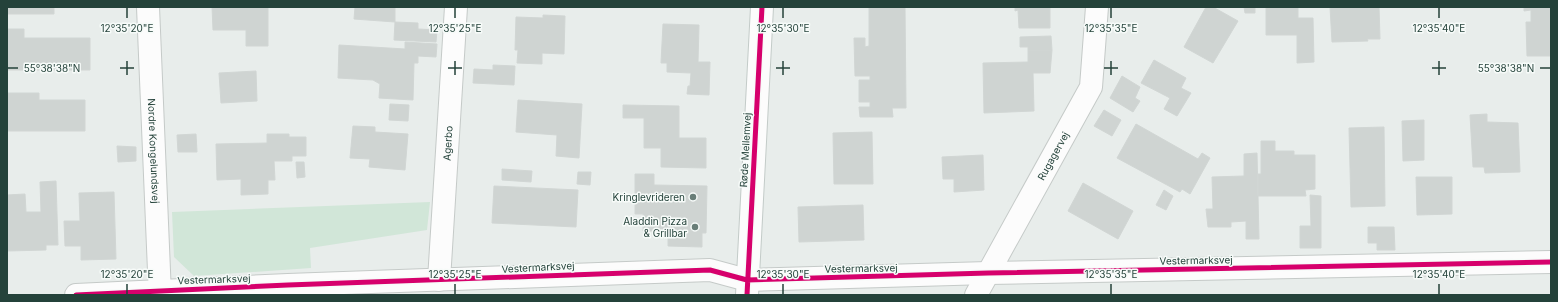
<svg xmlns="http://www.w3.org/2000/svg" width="1558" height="302" font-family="Inter,sans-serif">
	<rect width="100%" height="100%" fill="#e8edeb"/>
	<path fill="#d1e6d8" d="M430,202L427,230L310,248L311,268L194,276L174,257L172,212Z"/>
	<path fill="#cfd4d2" stroke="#d1d6d4" d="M7,7H54V14H7Z
		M212,7H268V46H246V30H213Z
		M355,7H395V22L354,19Z
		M869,7H905L906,108H892L893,117H860L859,107H870V102H859V80H870V76H855L854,38H865V47L869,46Z
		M1015,7H1050V28H1019L1018,10L1015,11Z
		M1206,7H1213L1238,21L1213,63L1184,47Z
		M1244,7H1255V13H1245Z
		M1266,7H1298V18H1313L1314,62L1297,63V35H1266Z
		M1330,7H1379L1380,39H1367L1368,41L1332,42Z
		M1524,7H1551V56H1527L1526,22H1531V10L1524,11Z
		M543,15L565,16L564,54L542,53V64L517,63L518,50H515L516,17L543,18Z
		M395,22L418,23V29L437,30L436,42L394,40Z
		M663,24L699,25L698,62H710L709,95L687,94L688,86H690L691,73L667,72V63H661Z
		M7,29H24V38H90V70H7Z
		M1051,36L1052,50L1028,51V47H1020V37Z
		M405,42L437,44L436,57L418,56V63H414L413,100L379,98L380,84L373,80L338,78L339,45L405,49Z
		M1052,50L1050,73H1033L1034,111L984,113L983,63L1028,62V51Z
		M1154,60L1186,78L1181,88L1191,93L1177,116L1164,109L1170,98L1141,83Z
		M493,65L515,66L514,85L473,83L474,69L493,70Z
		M256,71L257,101L221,103L219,73Z
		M1122,76L1140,87L1135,98L1140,101L1133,112L1110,98Z
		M7,93H39V100H85V131H7Z
		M518,100L582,104L579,158L556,156L557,135L516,132Z
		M390,104L409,105L408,121L389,120Z
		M623,105L679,106V138H706V168L661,167V148H644V118H623Z
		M1104,110L1121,120L1112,136L1094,126Z
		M1487,114V122L1518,123L1520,172L1485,173L1484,167H1473L1470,115Z
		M1424,120V160L1403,161L1402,121Z
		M1136,124L1198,159L1202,153L1210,158L1190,194L1182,189L1180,192L1117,158Z
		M353,126L375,127V132L408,134L405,170L369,167L370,159L350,158Z
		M1384,127L1385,206L1351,207L1349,128Z
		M872,132L873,184H834L833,133Z
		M196,134L197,152H178L177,135Z
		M267,134H289V137H306V156H292V161H274L275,180H268V194L241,195V179L217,180L216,144L267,143Z
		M1261,141H1275V151H1294V155H1315V189L1305,190L1306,196H1258V174H1261Z
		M117,146L136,147V161L118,162Z
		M1257,153L1259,239H1246V221L1231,222V227H1208L1206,209H1213L1212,177L1244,176V154Z
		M983,155L984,190L954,192V179H943L942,157Z
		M296,162H304L305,177L297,178Z
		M502,169L532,171L531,182L502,180Z
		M578,172H591L590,185L577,184Z
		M635,174H654V185L707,186L706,233H702V247L668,246V231H643V214H635Z
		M1416,177H1452V214L1417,215Z
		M56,181L58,245H46V250L7,251V195L25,194L26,212H41L40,182Z
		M1083,183L1133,211L1118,239L1068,211Z
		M494,186L578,190L576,227L492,223Z
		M1164,190L1173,196L1166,210L1156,205Z
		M114,192L116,259L81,260V246H65L64,221H80L79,193Z
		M1310,195L1321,196V248H1300V226H1311Z
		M863,205L864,240L799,242L798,207Z
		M1368,227H1394L1395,250H1377V243H1368Z"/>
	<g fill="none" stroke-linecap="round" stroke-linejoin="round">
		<g stroke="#c5cac8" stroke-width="24">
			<g id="street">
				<path id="s1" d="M148,7L160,295"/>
				<path id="s2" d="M439,280L456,7"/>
				<path d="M76,295L288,285L710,270L747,280L988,273L1551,262"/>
				<path id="s3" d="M976,295L1091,87L1097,7"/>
			</g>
		</g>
		<g stroke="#c3cbc8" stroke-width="24">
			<path id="secondary" d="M747,295L762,7"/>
		</g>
		<use href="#street" stroke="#fcfcfc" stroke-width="22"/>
		<use href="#secondary" stroke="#fcfcfc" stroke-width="22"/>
		<g stroke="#f7fbf9" stroke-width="8">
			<path id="cycleway" d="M76,295L288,285L710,270L747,280L988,273L1551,262
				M747,295L762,7"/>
		</g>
		<use href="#cycleway" stroke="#d6006c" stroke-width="5"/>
	</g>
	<path fill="none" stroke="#24423a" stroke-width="1.5" d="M127,8V18M455,8V18M783,8V18M1111,8V18M1439,8V18M127,61V75M455,61V75M783,61V75M1111,61V75M1439,61V75M8,68H18M120,68H134M448,68H462M776,68H790M1104,68H1118M1432,68H1446M1540,68H1550M127,284V294M455,284V294M783,284V294M1111,284V294M1439,284V294"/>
	<g fill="#697e78" stroke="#f7fbf9" stroke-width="1.5">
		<circle cx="693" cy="197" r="4"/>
		<circle cx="695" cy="227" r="4"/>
	</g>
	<g text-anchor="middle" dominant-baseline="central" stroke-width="3" stroke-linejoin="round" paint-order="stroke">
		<g font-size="10" fill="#24423a" stroke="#f7fbf9">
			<text stroke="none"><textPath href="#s2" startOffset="137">Agerbo</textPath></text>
			<text transform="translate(745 150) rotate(-87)">Røde Mellemvej</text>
			<text stroke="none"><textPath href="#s1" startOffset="144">Nordre Kongelundsvej</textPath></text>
			<text stroke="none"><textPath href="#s3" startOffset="159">Rugagervej</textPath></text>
			<text transform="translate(1196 260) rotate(-1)">Vestermarksvej</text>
			<text transform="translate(538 267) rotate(-3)">Vestermarksvej</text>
			<text transform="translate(861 268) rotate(-1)">Vestermarksvej</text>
			<text transform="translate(214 279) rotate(-2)">Vestermarksvej</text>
		</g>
		<g font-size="10" fill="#24423a" stroke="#f7fbf9" text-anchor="end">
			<text x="685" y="197">Kringlevrideren</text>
			<text x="687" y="221">Aladdin Pizza<tspan x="687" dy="12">&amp; Grillbar</tspan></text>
		</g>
	</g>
	<g font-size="10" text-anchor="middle" fill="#24423a" stroke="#f7fbf9" stroke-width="3" stroke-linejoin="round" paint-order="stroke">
		<text x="127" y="32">12°35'20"E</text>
		<text x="455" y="32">12°35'25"E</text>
		<text x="783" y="32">12°35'30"E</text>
		<text x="1111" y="32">12°35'35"E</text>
		<text x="1439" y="32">12°35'40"E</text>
		<text x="52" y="72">55°38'38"N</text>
		<text x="1506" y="72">55°38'38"N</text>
		<text x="127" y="278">12°35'20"E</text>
		<text x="455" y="278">12°35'25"E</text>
		<text x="783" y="278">12°35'30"E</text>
		<text x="1111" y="278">12°35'35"E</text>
		<text x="1439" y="278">12°35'40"E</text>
	</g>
	<rect width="1558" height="302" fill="none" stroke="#24423a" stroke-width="16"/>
</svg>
